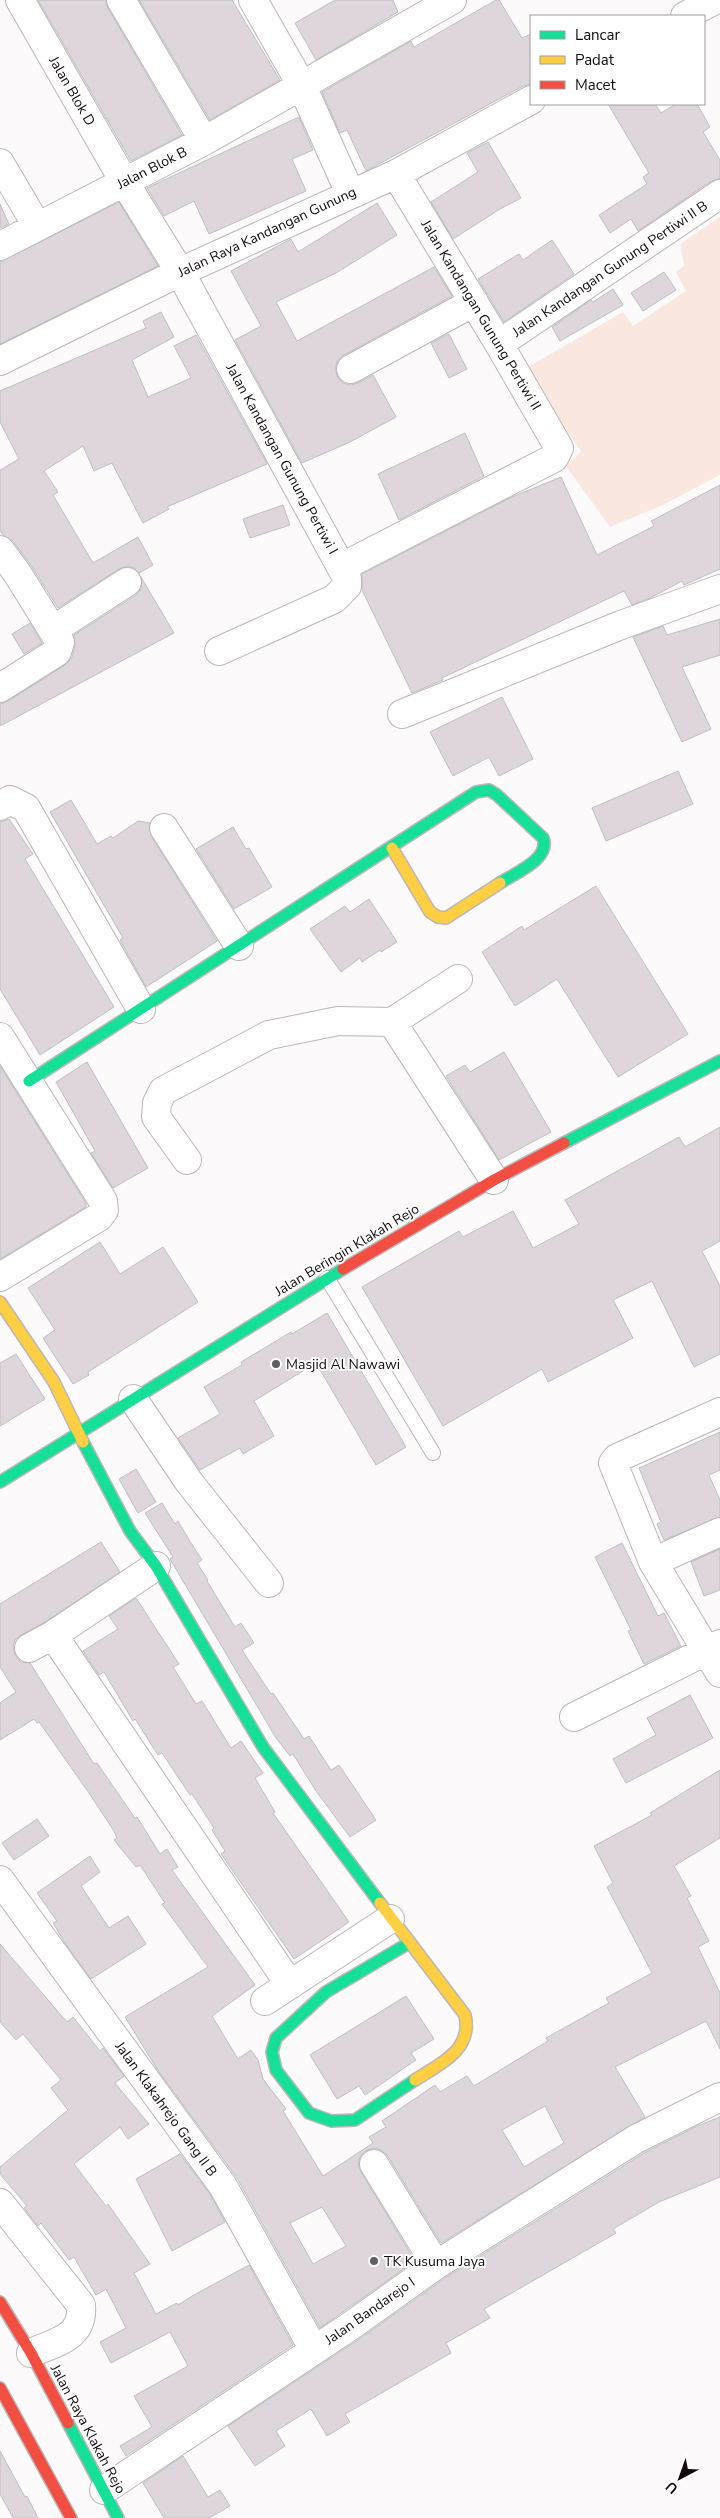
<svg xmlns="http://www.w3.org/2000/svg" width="720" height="2518" font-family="'Nunito Sans',sans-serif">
	<rect width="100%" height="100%" fill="#fcfafb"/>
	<path fill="#fae8e0" d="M720,217V475L663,505L610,527L566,466L581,451L523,370L623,312L633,326L686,291L676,272L684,266L680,244Z"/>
	<path fill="#ded5dd" stroke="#c1bec1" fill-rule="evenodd" d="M38,0H105L108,8L182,135L131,161Z
		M139,0H232L280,80L210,120Z
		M335,0H393L398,12L316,60L295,23Z
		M496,0H499L522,38L531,34V84L523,86L366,171L347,130L340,133L322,92L411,41L414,47Z
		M608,104H655L661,113L676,104H697L710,127L703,132L720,160V179L711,181L638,231L631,219L610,233L599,215L647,184L643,177L649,173Z
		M299,117L313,150L292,159L306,191L209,234L194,201L164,216L147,188Z
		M488,142L521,198L500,209L453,239L431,202L478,172L467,153Z
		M119,202L158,266L0,344V262Z
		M377,203L397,235L336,273L276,302L297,341L434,267L452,296L344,355L338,360L335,368L337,376L343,383L350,385L358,383L373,375L396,417L350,442L302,463L235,340L261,326L231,271L291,239L298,252Z
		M0,204L9,224L0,228Z
		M552,240L574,274L504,322L478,279L519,254L523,260Z
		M664,272L676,290L643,311L631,293Z
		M613,289L623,305L560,341L552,327L591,300L593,302Z
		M161,312L174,337L132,360L148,397L191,378L174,346L196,335L267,464L167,507L169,509L143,523L112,463L94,471L83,446L44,471L58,492L53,495L93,563L138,537L153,565L139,573L134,568L127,566L119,569L58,608L30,564L13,541L3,535L0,530V470L19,459L0,422V391L146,328L143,321Z
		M449,334L467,369L449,378L431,343Z
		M465,433L484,476L399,520L378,474Z
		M561,477L597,555L654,526L651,521L720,485V569L684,585L682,581L650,598L632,605L624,591L442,678L443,680L412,693L362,590V574L512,497Z
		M283,505L290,525L250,538L243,519Z
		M141,577L174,633L0,726V704L8,701L65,665L72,657L75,646L74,635L136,595L141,589Z
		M720,619V655L682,667L711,729L682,742L633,637L663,626L667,635Z
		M30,623L42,643L24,654L12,634Z
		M502,697L533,759L499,776L489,757L453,776L430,732Z
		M678,771L693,804L606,841L592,808Z
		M71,800L97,844L111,836L113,838L138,821L150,823L151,836L217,941L146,987L120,940L123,938L50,812Z
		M9,819L33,854L25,859L114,1007L40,1055L0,989V822Z
		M233,827L246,849L249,848L272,887L234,909L196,849Z
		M596,886L688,1034L618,1077L557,979L515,1006L482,952L522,926L524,930Z
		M369,899L397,942L381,952L380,950L362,962L360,958L341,972L310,929L345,906L350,912Z
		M504,1052L551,1132L499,1160L446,1076L465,1065L470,1072Z
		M87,1062L148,1168L113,1188L91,1153L95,1151L56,1082Z
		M0,1066L86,1203V1207L0,1259Z
		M720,1127V1241L702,1251L720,1286V1354L694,1367L652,1281L613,1300L633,1338L548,1382L542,1369L443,1426L362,1287L459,1231L463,1237L513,1211L533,1248L579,1224L565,1200L679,1137L685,1147Z
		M100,1242L120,1274L163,1247L198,1302L88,1372L89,1375L73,1384L43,1338L55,1330L28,1288Z
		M327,1313L406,1447L376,1465L316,1363L254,1401L274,1436L243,1454L240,1448L200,1470L178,1438L220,1414L204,1387L242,1365L241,1362L291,1332L292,1334Z
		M16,1354L45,1399L0,1426V1363Z
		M720,1432V1470L709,1475L720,1500V1517L664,1540L657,1524L661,1522L639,1468Z
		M136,1469L156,1502L138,1513L119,1479Z
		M162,1503L175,1524L178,1521L191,1543L202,1560L197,1563L208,1580L207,1581L235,1627L241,1623L254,1643L242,1650L271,1694L273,1693L304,1739L309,1736L331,1770L339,1765L376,1820L350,1837L316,1791L293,1754L290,1756L276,1738L170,1559L173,1557L145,1513Z
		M101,1542L120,1572L45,1622L21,1635L15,1640L13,1647L15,1655L21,1662L30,1663L94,1764L97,1763L135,1818L137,1817L160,1854L167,1849L178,1867L172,1870L255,1985L212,2016L238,2059L251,2050L258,2060L263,2079L286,2109L283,2111L323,2176L373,2143L369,2137L386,2127L382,2121L435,2085L440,2092L467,2076L474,2086L548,2041L546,2038L609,2003L606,1998L652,1973L607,1887L613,1883L594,1846L652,1815L650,1813L720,1770V1838L674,1866L691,1896L687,1898L709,1941L698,1947L720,1993V2049L706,2021L615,2067L645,2117L441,2243L387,2155L381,2150L374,2148L365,2151L360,2157L358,2164L361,2172L415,2261L320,2328L237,2178L159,2072L125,2017L208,1967L162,1904L165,1903L140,1865L136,1867L114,1840L117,1838L114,1831L89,1793L39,1722L37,1723L34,1719L0,1740V1703L16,1692L0,1667V1604ZM545,2106L564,2143L524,2167L502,2130ZM322,2207L346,2246L313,2264L290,2223Z
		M622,1543L658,1616L664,1613L681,1646L644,1664L628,1631L631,1630L595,1557Z
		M720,1549V1590L704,1596L691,1562Z
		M136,1598L179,1664L173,1667L196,1704L202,1701L231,1748L241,1741L263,1773L255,1778L275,1812L273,1813L349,1922L294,1959L221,1854L225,1851L212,1830L214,1828L192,1794L190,1795L162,1753L158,1755L135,1719L133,1721L104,1672L99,1675L83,1651L118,1629L109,1616Z
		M690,1695L713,1738L626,1783L613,1759L656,1735L647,1718Z
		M37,1819L49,1836L14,1860L2,1843Z
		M90,1856L100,1872L81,1886L109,1928L128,1916L146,1944L91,1979L65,1943L53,1923L57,1921L37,1893Z
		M0,1944L67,2022L73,2017L100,2051L103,2048L124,2076L115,2083L149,2124L128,2139L120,2127L74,2164L106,2206L108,2204L150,2264L134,2273L156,2314L177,2303L178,2305L194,2295L249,2265L293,2345L126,2456L120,2446L152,2427L134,2396L188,2366L170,2332L111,2363L100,2342L126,2328L106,2289L96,2295L74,2257L69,2260L41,2223L38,2226L24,2208L27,2206L0,2174V2167L68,2110L51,2088L61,2080L23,2034L16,2040L0,2022Z
		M406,1996L434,2039L411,2053L416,2060L365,2095L359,2086L337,2099L310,2055Z
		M720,2117V2177L659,2202L613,2229L616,2233L484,2309L490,2318L446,2343L451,2353L345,2414L350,2422L327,2436L311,2409L276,2431L285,2446L255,2466L228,2426L358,2340L445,2278L644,2153L697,2126Z
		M180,2154L210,2194L225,2222L172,2251L136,2179Z
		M0,2451L25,2497L27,2496L38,2518H13L0,2494Z
		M183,2456L208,2497L220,2490L230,2506L209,2518H164L143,2483Z"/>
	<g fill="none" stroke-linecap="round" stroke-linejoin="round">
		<g stroke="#bbb6b8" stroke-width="16">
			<path id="lane" d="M327,1278L433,1453"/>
		</g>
		<g stroke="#bbb6b8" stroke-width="30">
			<path id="street" d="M20,0L125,183L180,272L347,578V586L334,599L219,651
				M121,0L204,141
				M253,0L302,86L350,193
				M685,16L715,0
				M0,163L37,226
				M0,246L204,141L452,0
				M499,344L720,194
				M0,361L180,272L396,174L531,100
				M351,369L474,302
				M0,550L17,573L60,642L57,652L0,688
				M342,567L554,458L559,448L499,344L396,174
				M53,630L127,582
				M402,714L621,625L720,589
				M0,806L10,800L26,808L141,1009
				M164,828L239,946
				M392,1022L458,979
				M0,1037L103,1201L104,1210L99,1217L0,1277
				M187,1160L156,1117L157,1103L163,1091L269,1035L338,1021L392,1022L494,1180
				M133,1399L189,1482L269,1583
				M720,1412L617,1458L613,1463L653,1562L720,1673
				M653,1562L720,1532
				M53,1635L290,1985
				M29,1648L53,1635L156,1566
				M574,1717L720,1644
				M0,1880L223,2186L314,2350
				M265,2001L390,1919
				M374,2164L436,2265
				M0,2203L81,2305C84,2338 56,2342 31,2353
				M104,2490L349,2327L436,2265L636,2139L720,2097"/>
		</g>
		<g stroke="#bbb6b8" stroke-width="14">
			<path id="fast" d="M29,1081L476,792L489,790L497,795L543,838C551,859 515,873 500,883
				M564,1143L720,1061
				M83,1442L130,1531L156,1566L263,1747L380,1903
				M0,1482L343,1269
				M409,1943L326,1992L276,2038L272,2052L276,2070L309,2113L331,2121L355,2120L415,2080
				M68,2423L118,2518"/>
		</g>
		<g stroke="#bbb6b8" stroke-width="14">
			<path id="slow" d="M392,848L430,912L438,917L446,918L500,883
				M0,1302L54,1382L83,1442
				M380,1903L465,2015C473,2050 440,2064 415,2080"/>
		</g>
		<g stroke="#bbb6b8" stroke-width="14">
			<path id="jam" d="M343,1269L494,1180L564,1143
				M0,2302L31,2353L68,2423
				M0,2388L71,2518"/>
		</g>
		<use href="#lane" stroke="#fffefe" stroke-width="14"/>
		<use href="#street" stroke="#fffefe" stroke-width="28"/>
		<use href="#fast" stroke="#16e098" stroke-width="11"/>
		<use href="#slow" stroke="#ffcf43" stroke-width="11"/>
		<use href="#jam" stroke="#f24e42" stroke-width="11"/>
	</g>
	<g fill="#635e60" stroke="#fff" stroke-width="2">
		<circle cx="276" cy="1364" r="5"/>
		<circle cx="374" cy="2261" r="5"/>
	</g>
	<g text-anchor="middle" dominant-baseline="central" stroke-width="4" stroke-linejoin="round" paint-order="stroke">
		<g font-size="14" fill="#110a0d" stroke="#fff">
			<text transform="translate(72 91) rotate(60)">Jalan Blok D</text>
			<text transform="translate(152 168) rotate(-27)">Jalan Blok B</text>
			<text transform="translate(267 232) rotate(-25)">Jalan Raya Kandangan Gunung</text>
			<text transform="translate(610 269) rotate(-34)">Jalan Kandangan Gunung Pertiwi II B</text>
			<text transform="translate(481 315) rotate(59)">Jalan Kandangan Gunung Pertiwi II</text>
			<text transform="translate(282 459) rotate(61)">Jalan Kandangan Gunung Pertiwi I</text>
			<text transform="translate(347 1250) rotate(-31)">Jalan Beringin Klakah Rejo</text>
			<text transform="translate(166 2109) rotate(54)">Jalan Klakahrejo Gang II B</text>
			<text transform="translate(370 2311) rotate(-35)">Jalan Bandarejo I</text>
			<text transform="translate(88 2429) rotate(62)">Jalan Raya Klakah Rejo</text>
		</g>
		<g font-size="14" fill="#110a0d" stroke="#fff" text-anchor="start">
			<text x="286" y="1364">Masjid Al Nawawi</text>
			<text x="384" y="2261">TK Kusuma Jaya</text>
		</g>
	</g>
	<rect x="530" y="15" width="175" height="90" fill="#ffffff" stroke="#a09d9e"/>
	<rect x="540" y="31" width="25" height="8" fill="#16e098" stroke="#a09d9e"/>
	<text x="575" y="40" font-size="15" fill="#110a0d">Lancar</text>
	<rect x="540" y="56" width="25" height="8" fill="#ffcf43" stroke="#a09d9e"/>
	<text x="575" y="65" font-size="15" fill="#110a0d">Padat</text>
	<rect x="540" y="81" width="25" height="8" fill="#f24e42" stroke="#a09d9e"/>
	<text x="575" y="90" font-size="15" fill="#110a0d">Macet</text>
	<g transform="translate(680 2478) rotate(221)" stroke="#ffffff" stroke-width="4" paint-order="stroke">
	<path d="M0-4L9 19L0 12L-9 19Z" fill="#110a0d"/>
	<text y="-8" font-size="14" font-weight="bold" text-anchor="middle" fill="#110a0d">U</text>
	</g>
</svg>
